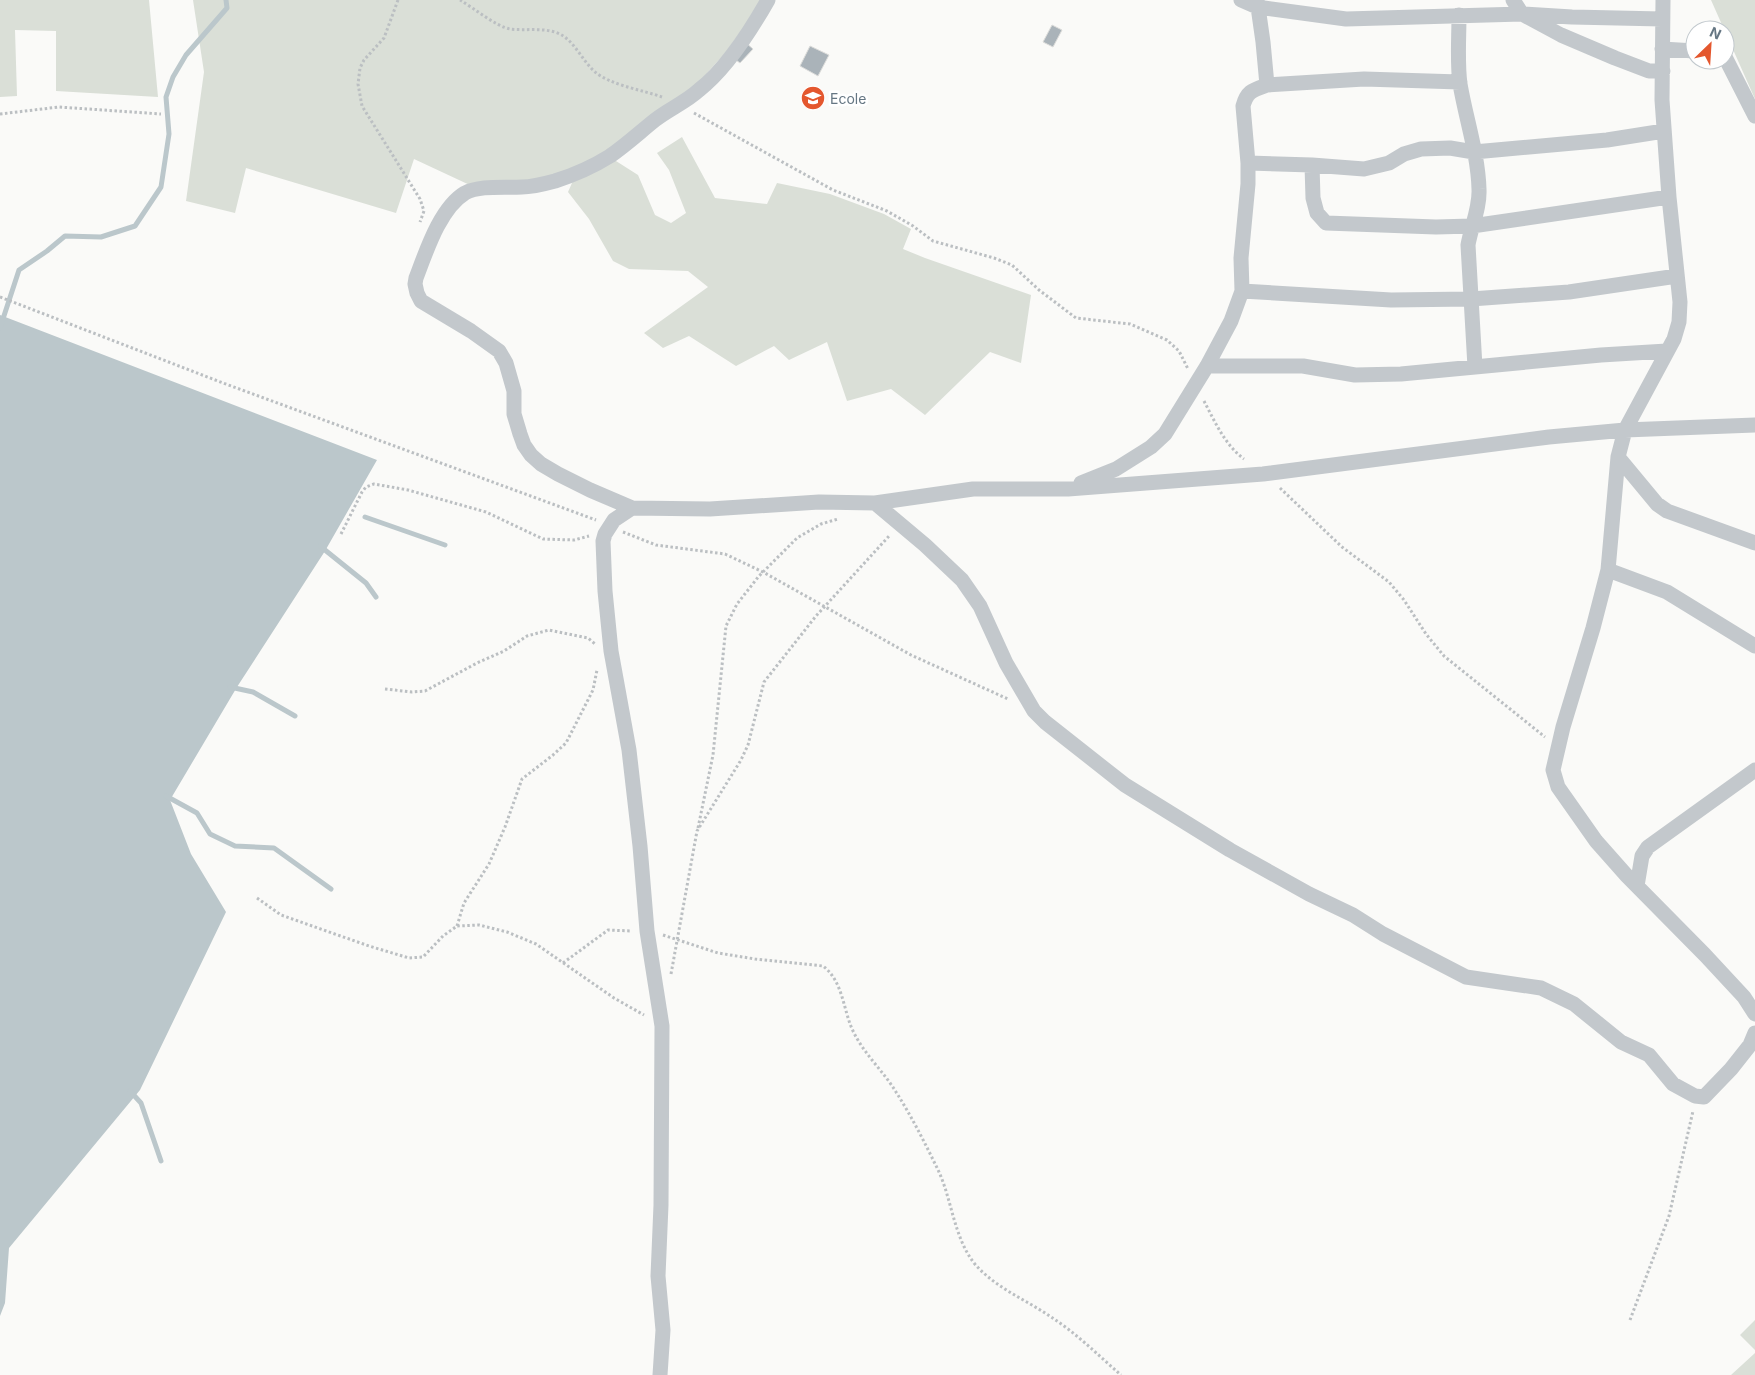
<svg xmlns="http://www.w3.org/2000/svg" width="1755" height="1375" font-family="Inter,sans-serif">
	<rect width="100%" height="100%" fill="#fafaf8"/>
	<path fill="#dadfd7" d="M0,0H149L158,97L56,91V31L15,30L17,96L0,97Z
		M193,0H763L726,52L688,94L605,154L638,175L655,215L671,223L686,213L669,170L657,153L682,137L715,198L767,204L777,183L830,194L884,214L911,229L903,249L925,258L1031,295L1021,363L990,352L925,415L891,389L847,401L827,342L789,360L774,346L736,366L689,336L663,348L644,333L708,287L688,271L629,269L613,261L589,219L568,192L580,165L557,177L474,187L414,159L396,213L246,168L235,213L186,201L204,72Z
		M1711,0H1755V99Z
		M1755,1320V1350L1740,1335Z
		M1755,1353V1375H1731Z"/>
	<path fill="#bbc7cb" d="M0,315L377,460L325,551L237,687L170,800L191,854L226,912L140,1090L9,1248L5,1303L0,1316Z"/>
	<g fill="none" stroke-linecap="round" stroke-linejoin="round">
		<path stroke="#bbc7cb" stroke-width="5" d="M0,328L19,270L47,251L65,236L101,237L135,226L161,187L169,134L166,97L173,77L186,55L227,8L226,0
			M365,517L445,545
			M320,546L366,583L376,597
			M230,687L253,692L295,716
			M166,796L197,813L210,834L235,846L274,848L331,889
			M130,1091L141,1103L161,1161"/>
	</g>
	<path fill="#aab3b9" stroke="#dcdcda" d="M1052,25L1062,30L1053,47L1043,42Z
		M745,42L753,49L740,63L732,57Z
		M810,46L829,55L818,76L800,66Z"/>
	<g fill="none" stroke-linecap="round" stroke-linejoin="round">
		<path stroke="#bbbfc2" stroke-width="3" stroke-dasharray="2.5 2.5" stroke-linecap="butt" d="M398,0L384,38L364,60L360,68L358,84L362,106L420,199L424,211L420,222
			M460,0C474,8 495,26 510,29C526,31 545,27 560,34C575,42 582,60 594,71C609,85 643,90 662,97
			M694,113L833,190L887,211L913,226L933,241L994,258L1012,265L1039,290L1076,318L1130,324L1167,340L1179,351L1188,369
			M0,114L59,107L161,114
			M0,297L223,383L596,520
			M1204,401C1215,422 1225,445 1244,459
			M1280,488L1342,547L1389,582L1404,600L1426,634L1444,656L1545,737
			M623,532L656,545L725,554L763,572L911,655L1008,699
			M341,534L362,492L366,487L374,484L408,490L486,512L543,539L574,540L589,536
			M385,689L412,692L425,691L477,663L504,651L527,636L549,630L588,638L595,644
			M698,828L713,755L726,626L737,604L759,576L797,538L821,524L838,519
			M257,898L281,915L369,946L409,958L423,957L443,936L457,926L479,925L507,932L536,944L614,998L644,1015
			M457,926L464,903L489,864L505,827L522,779L553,755L566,743L593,690L597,670
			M663,935L718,953L755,959L823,966C844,982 843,1012 854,1033C865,1055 884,1072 896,1092C912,1117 926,1145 939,1172C952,1201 954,1237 974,1263C995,1288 1025,1299 1051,1317C1075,1332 1099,1356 1121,1375
			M563,963L608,930L632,931
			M671,974L697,831L741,760L748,745L764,682L816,616L890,535
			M1630,1320L1669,1216L1693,1111"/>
		<path stroke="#c3c8cc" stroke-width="15" d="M1241,0L1257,7L1346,19L1522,14L1572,17L1662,19
			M1513,0L1522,14L1561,35L1615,58L1649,71H1663
			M1663,0L1662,100L1669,197L1680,302L1679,322L1674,339L1625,430L1618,457L1608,570L1593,628L1563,727L1553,770L1558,787L1596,841L1627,876L1705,955L1744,997L1755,1014
			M1459,15C1459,38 1457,62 1460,84C1466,119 1478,154 1479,189C1480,208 1471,227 1468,245L1475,367
			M1662,49L1695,51
			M1725,57L1755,116
			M1267,85L1364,79L1460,82
			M1248,163L1312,165L1364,169L1389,163L1404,154L1421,149L1450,148L1474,152L1607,140L1664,131
			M1312,165L1313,198L1317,213L1326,223L1436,227L1472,226L1669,197
			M1242,291L1391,300L1471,299L1569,292L1677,276
			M1207,366H1303L1355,375L1401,374L1601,355L1667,351
			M1618,457L1657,504L1667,511L1755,543
			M1081,483L1116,469L1151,447L1165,434L1207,366L1231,321L1242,291L1241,258L1248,184V163L1243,106C1247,91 1253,90 1267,85L1263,42L1257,0
			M875,503L925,545L962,580L980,606L1006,663L1034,711L1045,722L1125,785L1230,850L1309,894L1353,915L1383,934L1466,977L1541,988L1574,1004L1621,1042L1649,1055L1673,1084L1695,1096L1704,1097L1731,1069L1750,1045L1755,1033
			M632,508L590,490L558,474L541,464L531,455L524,445L520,434L514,414V391L506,363L499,351L471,331L421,301L417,293L415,284L416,278C426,252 440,208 465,193C480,185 504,188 522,187C533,187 544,184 555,181C574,175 594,166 610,156C626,145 640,132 655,120C669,109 686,102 699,90C726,69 751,30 768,0
			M1608,570L1667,592L1755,646
			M1637,886L1642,856L1648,847L1755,770
			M660,1375L663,1330L658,1276L661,1205L662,1026L647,931L640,846L629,750L611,651L605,591L603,541L605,534L614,520L632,508L710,509L819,502L875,503L973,489H1068L1263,474L1549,437L1625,430L1755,425"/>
	</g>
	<defs>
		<g id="school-disc" transform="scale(1.25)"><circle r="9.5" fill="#e4572e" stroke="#fff"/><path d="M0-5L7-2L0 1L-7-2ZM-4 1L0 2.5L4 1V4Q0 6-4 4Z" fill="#fff"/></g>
	</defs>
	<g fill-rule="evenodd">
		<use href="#school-disc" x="813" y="98"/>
	</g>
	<g text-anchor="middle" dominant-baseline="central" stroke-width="5" stroke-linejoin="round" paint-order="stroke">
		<g font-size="14" fill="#657683" stroke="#fff" text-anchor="start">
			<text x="830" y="98">Ecole</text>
		</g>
	</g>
	<g transform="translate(1710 45) rotate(25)"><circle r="24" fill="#ffffff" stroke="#c1c8cd"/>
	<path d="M0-4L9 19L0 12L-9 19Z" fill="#e4572e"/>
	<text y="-8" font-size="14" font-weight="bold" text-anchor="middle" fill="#657683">N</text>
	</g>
</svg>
